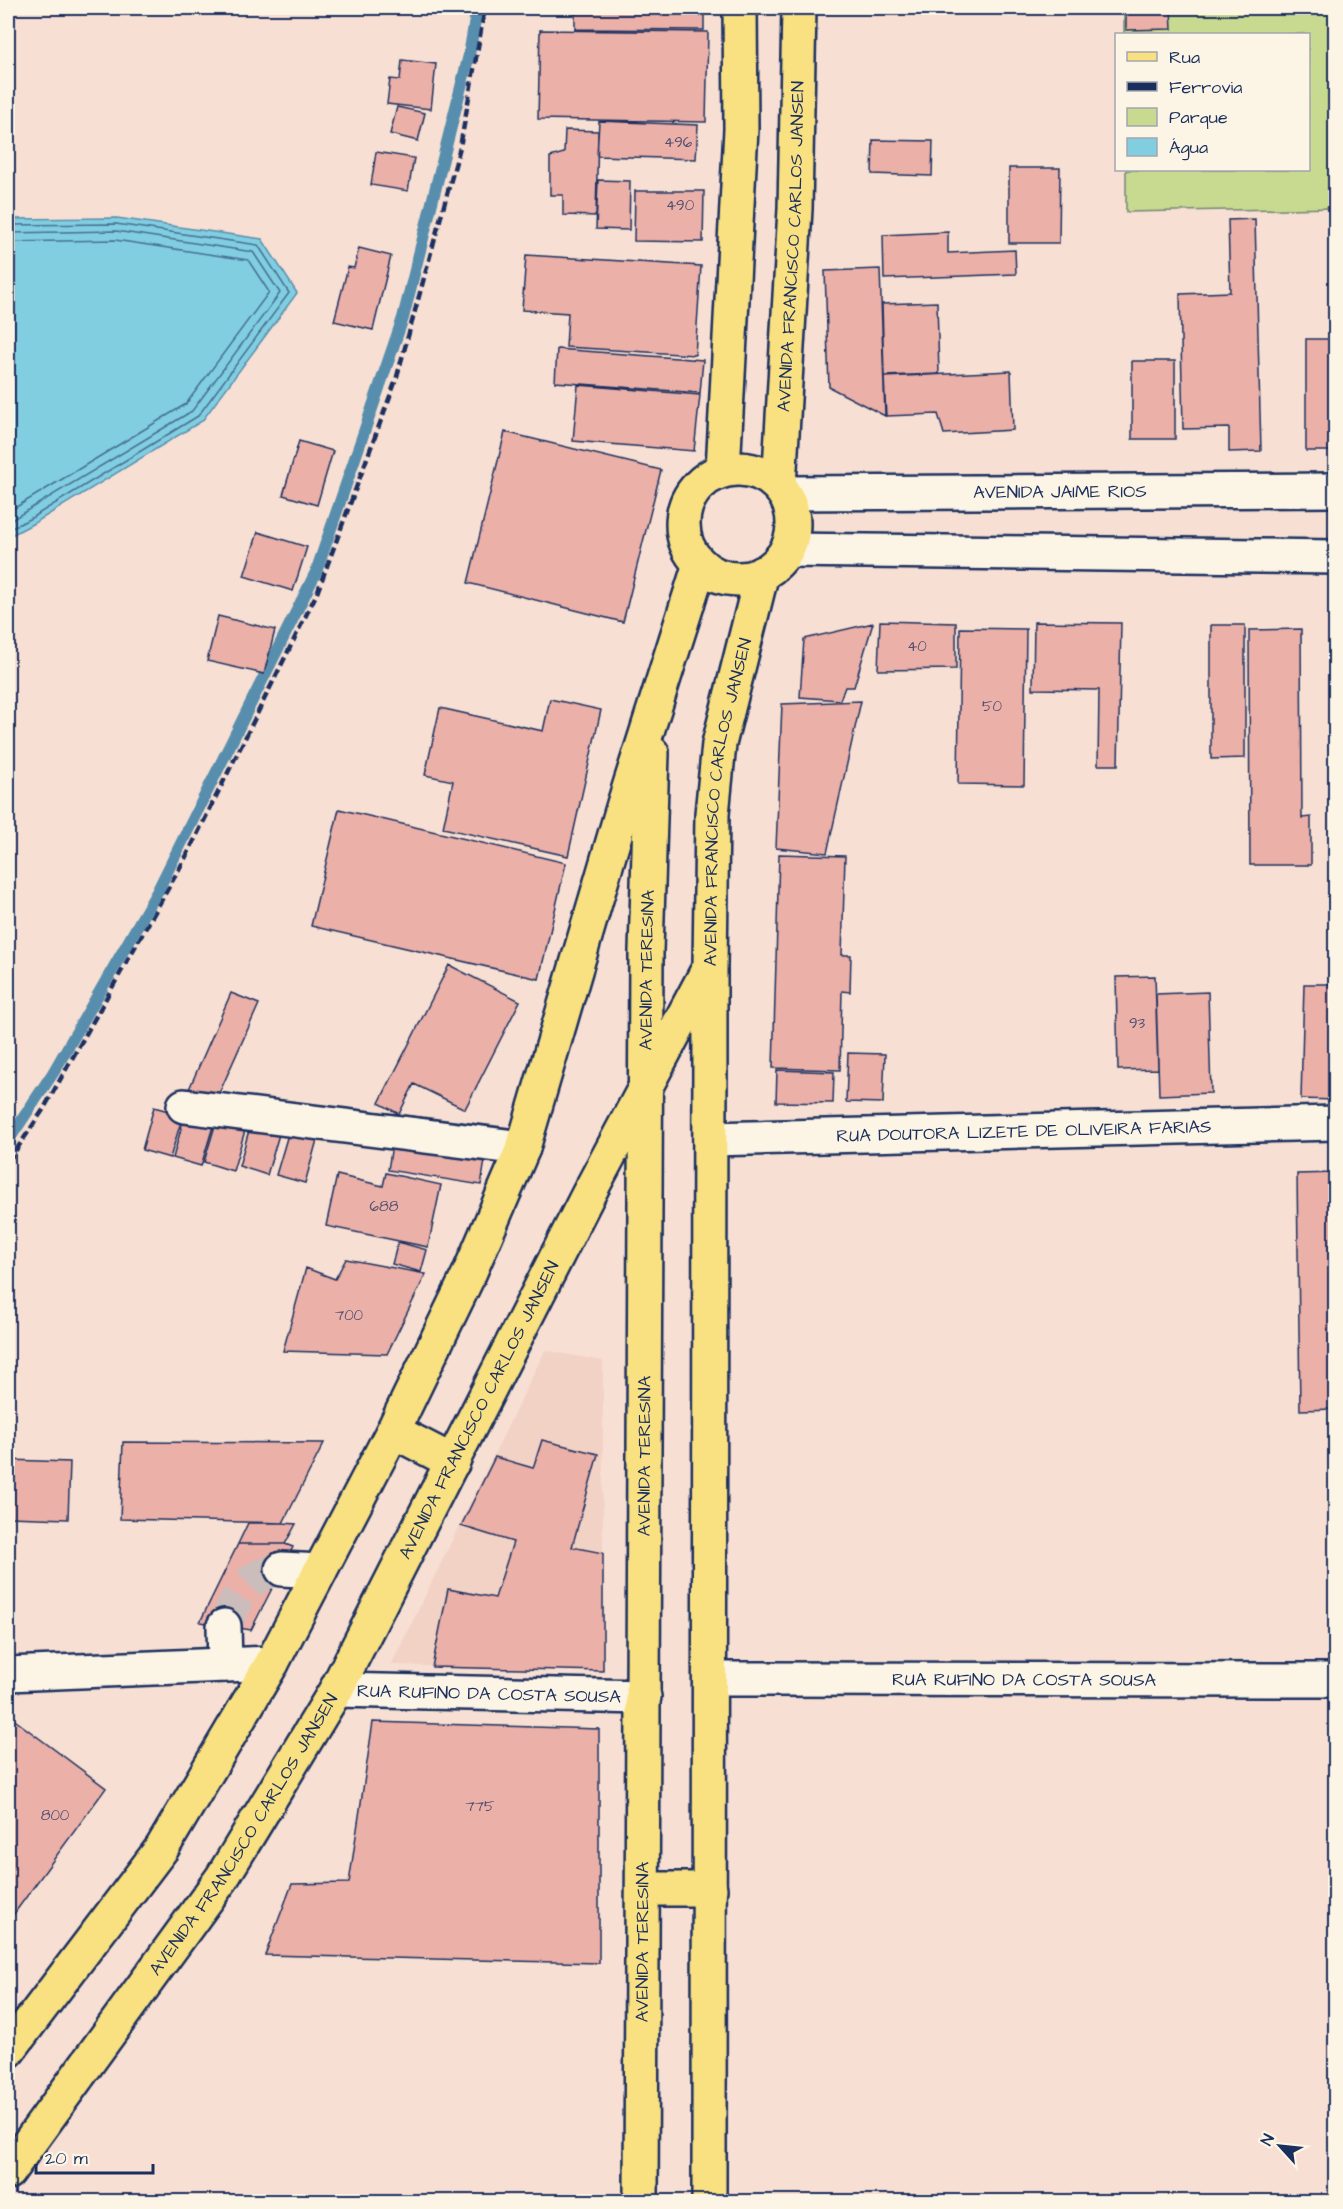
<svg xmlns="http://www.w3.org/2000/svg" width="1343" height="2209" font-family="'Architects Daughter',sans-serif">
	<rect width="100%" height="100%" fill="#f7e0d3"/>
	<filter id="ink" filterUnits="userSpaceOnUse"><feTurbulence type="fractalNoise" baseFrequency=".0167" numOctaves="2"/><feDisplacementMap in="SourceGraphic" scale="12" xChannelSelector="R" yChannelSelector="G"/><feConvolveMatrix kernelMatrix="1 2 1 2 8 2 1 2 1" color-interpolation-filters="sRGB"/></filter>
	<g filter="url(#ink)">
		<path fill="#f3d2c6" d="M545,1350L603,1361V1671L391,1665Z"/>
		<path fill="#c8da8f" stroke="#728476" stroke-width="1.5" d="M1124,8H1335V208L1126,212V170H1308V34H1124Z"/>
		<path fill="#82cee1" stroke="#598ead" stroke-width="1.5" d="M117,218L262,239L297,293L202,421L36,522L8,537V219Z"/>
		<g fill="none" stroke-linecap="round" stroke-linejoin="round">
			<path stroke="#446f92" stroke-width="1.5" d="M8,225L116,224L258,245L289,293L198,416L33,517L8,530
				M8,233L116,231L253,252L280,293L192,411L8,522
				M8,242L115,240L248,260L269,292L186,404L8,512"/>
			<path stroke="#598ead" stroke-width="12" d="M8,1141L53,1073L157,892L316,572L403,318L469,55L477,8"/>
		</g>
		<path fill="#ebb0a8" stroke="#1b2f5e" stroke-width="1.5" d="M575,8H704V30L575,29Z
			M1126,8H1171L1172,29L1126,30Z
			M540,30L708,32L706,122L538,119Z
			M402,60L436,64L431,109L387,104L390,79L400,80Z
			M397,107L425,113L418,141L390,134Z
			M599,121L698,125L696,159L597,156Z
			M565,130L598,131L596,216L563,215V195H550V157L564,153Z
			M873,140L933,141L932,176L872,174Z
			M376,152L414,158L408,191L371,185Z
			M1009,168H1060L1059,243H1009Z
			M598,180L630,181L629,230L596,229Z
			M635,191H704L703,242L634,241Z
			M1255,219L1261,451L1229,452V428L1183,429L1180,294L1230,292L1228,220Z
			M948,232V253L1015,250L1016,274L884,279L883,235Z
			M359,248L391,256L373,330L334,321L348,267L354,268Z
			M526,255L701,266L695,355L566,347L568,313L522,310Z
			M880,269L885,416L829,387L825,271Z
			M937,302L939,374L884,376L882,304Z
			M1306,339H1336V451H1306Z
			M557,349L703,360L700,393L555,382Z
			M1132,361H1175V439H1132Z
			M1011,371L1013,430L944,434L938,414L886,416L884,377Z
			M578,385L700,395L694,451L573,441Z
			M505,432L661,470L623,622L468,583Z
			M299,441L333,451L317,505L283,495Z
			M258,532L307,547L293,591L244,576Z
			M218,616L275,630L264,674L207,661Z
			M880,621L956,623V669L878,670Z
			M1034,622L1121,623L1118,765H1098L1099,690L1033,689Z
			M873,623L854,687H845L840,700L800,697L804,639Z
			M1211,625H1245V758L1211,759Z
			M960,628L1026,629L1024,785L958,784Z
			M1301,629L1302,818L1311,817V865H1250L1249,630Z
			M550,699L601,710L568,856L443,828L453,781L425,775L440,708L543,731Z
			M861,701L827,853L776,848L782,704Z
			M339,809L566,863L539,979L311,926Z
			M779,854L845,856L842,955H851L850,992L842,991L840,1070L773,1068Z
			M449,965L520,1001L465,1109L414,1084L399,1114L379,1103Z
			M1155,976L1158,1069L1118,1070L1116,977Z
			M1304,984H1336V1100L1301,1099Z
			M1208,992L1211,1093L1159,1095L1156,994Z
			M231,993L259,1004L213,1107L186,1096Z
			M848,1053L885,1054L883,1103L846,1102Z
			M777,1070L834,1072L833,1103L776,1102Z
			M154,1107L183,1115L170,1158L142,1150Z
			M185,1114L214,1123L201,1166L173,1158Z
			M217,1119L246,1127L233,1171L204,1162Z
			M251,1123L280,1131L267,1175L239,1166Z
			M289,1131L317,1140L305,1183L276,1175Z
			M393,1139L486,1154L481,1185L388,1170Z
			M386,1173L441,1185L428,1247L326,1226L337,1175L383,1186Z
			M1336,1173V1409L1300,1410L1297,1174Z
			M398,1242L427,1250L421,1272L392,1264Z
			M346,1259L426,1274L387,1354L283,1351L306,1268L335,1279Z
			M542,1440L598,1454L572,1547L603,1553V1671L432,1667L448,1589L495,1598L513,1542L461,1526L495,1457L533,1468Z
			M123,1442L324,1443L283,1523L120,1519Z
			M8,1460L70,1462L68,1519L8,1517Z
			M248,1523H283L296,1524L285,1544H238Z
			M238,1544H285L293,1547L251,1630L200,1622Z
			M8,1715L106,1788L8,1922Z
			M373,1722L599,1729V1963L265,1955L292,1884L349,1883Z"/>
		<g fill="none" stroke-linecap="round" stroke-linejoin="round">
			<path stroke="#cbbdbc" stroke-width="33" stroke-dasharray="33 16" stroke-linecap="butt" d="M224,1626C240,1594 243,1576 282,1569"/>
			<g stroke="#1b2f5e" stroke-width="38">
				<g id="minor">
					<path id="s1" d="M784,493L1336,490"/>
					<path d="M787,550L1336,557"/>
					<path d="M184,1106L523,1148"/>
					<path id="s2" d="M710,1139L1336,1123"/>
					<path d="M282,1569L320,1571"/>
					<path d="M224,1626L225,1665"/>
					<path d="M8,1674L272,1663"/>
					<path id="s3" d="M710,1679L1336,1680"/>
					<path id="s4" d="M336,1690L644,1697"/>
				</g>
			</g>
			<g stroke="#1b2f5e" stroke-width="38">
				<g id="major">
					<circle cx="738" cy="524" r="55"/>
					<path d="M723,470L741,129L740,8"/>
					<path id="s5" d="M779,486L795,209L799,8"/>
					<path d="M393,1431L453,1462"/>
					<path d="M643,1889H710"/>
					<path d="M8,2051L162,1848L272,1663L393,1431L469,1274L523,1148L624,804L700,564"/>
					<path id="s6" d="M8,2172L222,1878L336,1690L588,1195L710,966L712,814L719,744L762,573"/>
					<path id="s7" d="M641,2202L646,951L652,753"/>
					<path d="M709,2202L710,970"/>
				</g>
			</g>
			<use href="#minor" stroke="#fcf5e5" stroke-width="33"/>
			<use href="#major" stroke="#f9e181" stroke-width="33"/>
			<path stroke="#1b2f5e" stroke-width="4.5" stroke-dasharray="9 4.5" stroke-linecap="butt" d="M8,1162L43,1110L187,855L317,593L396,380L460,147L485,8"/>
		</g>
	</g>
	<g text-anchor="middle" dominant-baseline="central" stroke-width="4.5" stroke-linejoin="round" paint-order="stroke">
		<g font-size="15" fill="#4f4f70">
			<text x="678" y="142">496</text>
			<text x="680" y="205">490</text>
			<text x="917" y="646">40</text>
			<text x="992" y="706">50</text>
			<text x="1137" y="1023">93</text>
			<text x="384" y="1206">688</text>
			<text x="349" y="1315">700</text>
			<text x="480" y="1806">775</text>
			<text x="55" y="1815">800</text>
		</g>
		<g font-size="18" fill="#1b2f5e" stroke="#fcf5e5">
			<text stroke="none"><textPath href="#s5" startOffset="240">AVENIDA FRANCISCO CARLOS JANSEN</textPath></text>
			<text stroke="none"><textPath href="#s1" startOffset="276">AVENIDA JAIME RIOS</textPath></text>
			<text stroke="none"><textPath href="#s6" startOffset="1564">AVENIDA FRANCISCO CARLOS JANSEN</textPath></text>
			<text stroke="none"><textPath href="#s7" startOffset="1232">AVENIDA TERESINA</textPath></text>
			<text stroke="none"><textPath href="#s2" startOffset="314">RUA DOUTORA LIZETE DE OLIVEIRA FARIAS</textPath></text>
			<text stroke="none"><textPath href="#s6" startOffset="898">AVENIDA FRANCISCO CARLOS JANSEN</textPath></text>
			<text stroke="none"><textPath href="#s7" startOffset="746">AVENIDA TERESINA</textPath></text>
			<text stroke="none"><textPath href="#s3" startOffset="314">RUA RUFINO DA COSTA SOUSA</textPath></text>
			<text stroke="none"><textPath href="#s4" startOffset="153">RUA RUFINO DA COSTA SOUSA</textPath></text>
			<text stroke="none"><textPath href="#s6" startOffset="412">AVENIDA FRANCISCO CARLOS JANSEN</textPath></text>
			<text stroke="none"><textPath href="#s7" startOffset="260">AVENIDA TERESINA</textPath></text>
		</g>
	</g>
	<rect width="1343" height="2209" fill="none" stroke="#fcf5e5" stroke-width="30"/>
	<rect x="15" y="15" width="1313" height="2179" fill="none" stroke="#1b2f5e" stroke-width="2" filter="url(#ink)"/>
	<rect x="1115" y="33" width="195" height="138" fill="#fcf5e5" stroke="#a2a6af" stroke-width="1.5"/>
	<rect x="1127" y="52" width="30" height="9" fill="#f9e181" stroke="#a2a6af" stroke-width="1.5"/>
	<text x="1169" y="63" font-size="18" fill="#1b2f5e">Rua</text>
	<rect x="1127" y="82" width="30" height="9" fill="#1b2f5e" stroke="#a2a6af" stroke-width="1.5"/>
	<text x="1169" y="93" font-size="18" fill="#1b2f5e">Ferrovia</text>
	<rect x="1127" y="108" width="30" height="18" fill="#c8da8f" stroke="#a2a6af" stroke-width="1.5"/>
	<text x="1169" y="123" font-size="18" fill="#1b2f5e">Parque</text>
	<rect x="1127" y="138" width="30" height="18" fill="#82cee1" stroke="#a2a6af" stroke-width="1.5"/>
	<text x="1169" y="153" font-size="18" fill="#1b2f5e">Água</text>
	<g transform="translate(1280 2146) rotate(297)" stroke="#fcf5e5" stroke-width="4.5" paint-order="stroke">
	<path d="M0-4.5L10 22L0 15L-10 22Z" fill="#1b2f5e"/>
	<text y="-9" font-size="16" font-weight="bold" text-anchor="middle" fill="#1b2f5e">N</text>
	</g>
	<path d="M36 2164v9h117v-9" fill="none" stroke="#1b2f5e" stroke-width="3"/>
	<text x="45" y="2164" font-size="18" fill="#1b2f5e" stroke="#fcf5e5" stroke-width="4.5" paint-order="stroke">20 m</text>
</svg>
